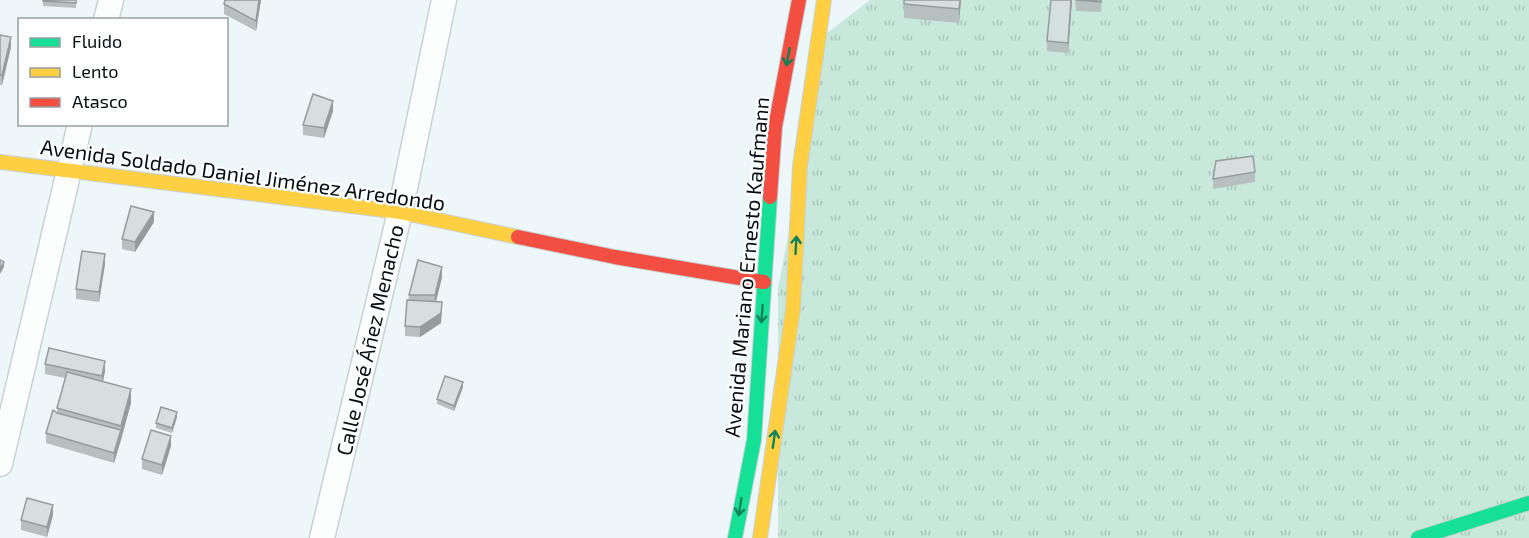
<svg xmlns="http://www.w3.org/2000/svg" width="1529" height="538" font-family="'Exo 2',sans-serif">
	<defs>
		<pattern id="grass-tufts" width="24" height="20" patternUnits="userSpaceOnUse" patternTransform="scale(1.5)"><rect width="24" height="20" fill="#c9e8dc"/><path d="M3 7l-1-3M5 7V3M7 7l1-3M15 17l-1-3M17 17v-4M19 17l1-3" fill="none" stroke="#abc6bc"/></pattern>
	</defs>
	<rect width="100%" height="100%" fill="#edf6f9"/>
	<path fill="url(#grass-tufts)" d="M870,0H1529V538H778V288L827,33Z"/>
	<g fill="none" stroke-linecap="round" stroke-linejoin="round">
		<g stroke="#c8d1d4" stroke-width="27">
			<path id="street" d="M106,20L111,0
				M0,464L80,124
				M322,538L400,212L444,0"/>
		</g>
		<g stroke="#c8d1d4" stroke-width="16">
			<path id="fast" d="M735,538L754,440L770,197
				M1418,538L1529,503"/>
		</g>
		<g stroke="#c8d1d4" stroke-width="16">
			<path id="slow" d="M0,162L400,212L518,237
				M760,538L793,309L800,166L824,0"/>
		</g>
		<g stroke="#c8d1d4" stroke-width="16">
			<path id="jam" d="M770,197L775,127L799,0
				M518,237L615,257L764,282"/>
		</g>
		<use href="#street" stroke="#fcfefe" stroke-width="24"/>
		<use href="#fast" stroke="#16e098" stroke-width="14"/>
		<use href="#slow" stroke="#ffcf43" stroke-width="14"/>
		<use href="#jam" stroke="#f24e42" stroke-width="14"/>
	</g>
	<path fill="#b7c0c1" d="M43,0H76V8L43,6Z
		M261,0L256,31L224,14V4Z
		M904,0H961L959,23L904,18Z
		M1072,0L1068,53L1047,51V41Z
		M1075,0H1102L1101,12L1076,11Z
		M0,35L11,47L2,85H0Z
		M333,111L324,138L303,135V125Z
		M1255,172V182L1213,189V179Z
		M154,222L135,252L122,249V239Z
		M105,264L99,302L76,299V289Z
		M442,277L436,302L442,312L441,323L420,337L405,336V326L409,295Z
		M45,364L105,371L103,381L131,403L114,463L46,443V433L57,413V408L65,378L45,374Z
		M463,387L454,411L437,404V399Z
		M177,417L172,433L156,428V423Z
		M171,446L162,475L142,469V459Z
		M53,515L47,537L21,530V520Z"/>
	<path fill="#959c9d" d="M259,0H261L256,31V21Z
		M960,0H961L959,23V9Z
		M1071,0H1072L1068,53V43Z
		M11,37V47L2,85V75Z
		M333,101V111L324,138V128Z
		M154,212V222L135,252V242Z
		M105,254V264L99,302V292Z
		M4,262V267L0,274V269Z
		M442,267V277L435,305V295Z
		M442,302L441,323L420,337V327Z
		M105,361V371L102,386V376Z
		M463,382V387L454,411V406Z
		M131,389V403L121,440V426Z
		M177,412V417L172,433V428Z
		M121,430V440L114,463V453Z
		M171,436V446L162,475V465Z
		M53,505V515L47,537V527Z"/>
	<path fill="#d5dfe0" stroke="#959c9d" stroke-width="1.5" d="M43,0H76V3L43,1Z
		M225,0H259L256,21L224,4Z
		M904,0H960L959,9L904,4Z
		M1051,0H1071L1068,43L1047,41Z
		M1076,0H1101V2Z
		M0,35L11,37L2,75H0Z
		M313,94L333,101L324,128L303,125Z
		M1253,156L1255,172L1213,179L1216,161Z
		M131,206L154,212L135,242L122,239Z
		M82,251L105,254L99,292L76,289Z
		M0,260L4,262L0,269Z
		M418,260L442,267L435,295H409Z
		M407,300L442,302L441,313L420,327L405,326Z
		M49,348L105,361L102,376L45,364Z
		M67,372L131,389L121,426L57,408Z
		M445,376L463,382L454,406L437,399Z
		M161,407L177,412L172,428L156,423Z
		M53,410L57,413L121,430L114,453L46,433Z
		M151,430L171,436L162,465L142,459Z
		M27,498L53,505L47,527L21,520Z"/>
	<defs><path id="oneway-shaft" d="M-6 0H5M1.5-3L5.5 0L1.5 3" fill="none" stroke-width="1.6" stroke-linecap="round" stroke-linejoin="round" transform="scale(1.5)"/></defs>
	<g stroke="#0e825b">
		<use href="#oneway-shaft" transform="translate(788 57) rotate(101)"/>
		<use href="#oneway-shaft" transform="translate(796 245) rotate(-87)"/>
		<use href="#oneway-shaft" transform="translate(762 314) rotate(94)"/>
		<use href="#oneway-shaft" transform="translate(774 439) rotate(-82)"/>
		<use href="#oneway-shaft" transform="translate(740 507) rotate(99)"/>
	</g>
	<g text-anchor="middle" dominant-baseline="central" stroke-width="4.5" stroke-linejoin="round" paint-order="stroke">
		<g font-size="21" fill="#050e11" stroke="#fff">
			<text transform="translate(243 174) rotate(8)">Avenida Soldado Daniel Jiménez Arredondo</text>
			<text transform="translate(746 267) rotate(-85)">Avenida Mariano Ernesto Kaufmann</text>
			<text transform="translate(369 340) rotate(-77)">Calle José Áñez Menacho</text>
		</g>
	</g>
	<rect x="18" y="18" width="210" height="108" fill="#ffffff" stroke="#9b9fa0" stroke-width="1.5"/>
	<rect x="30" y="38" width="30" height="9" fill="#16e098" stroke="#9b9fa0" stroke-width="1.5"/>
	<text x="72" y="48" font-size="18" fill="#050e11">Fluido</text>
	<rect x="30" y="68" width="30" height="9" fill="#ffcf43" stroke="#9b9fa0" stroke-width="1.5"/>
	<text x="72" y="78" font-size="18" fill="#050e11">Lento</text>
	<rect x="30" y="98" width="30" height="9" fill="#f24e42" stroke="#9b9fa0" stroke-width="1.5"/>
	<text x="72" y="108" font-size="18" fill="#050e11">Atasco</text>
</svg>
